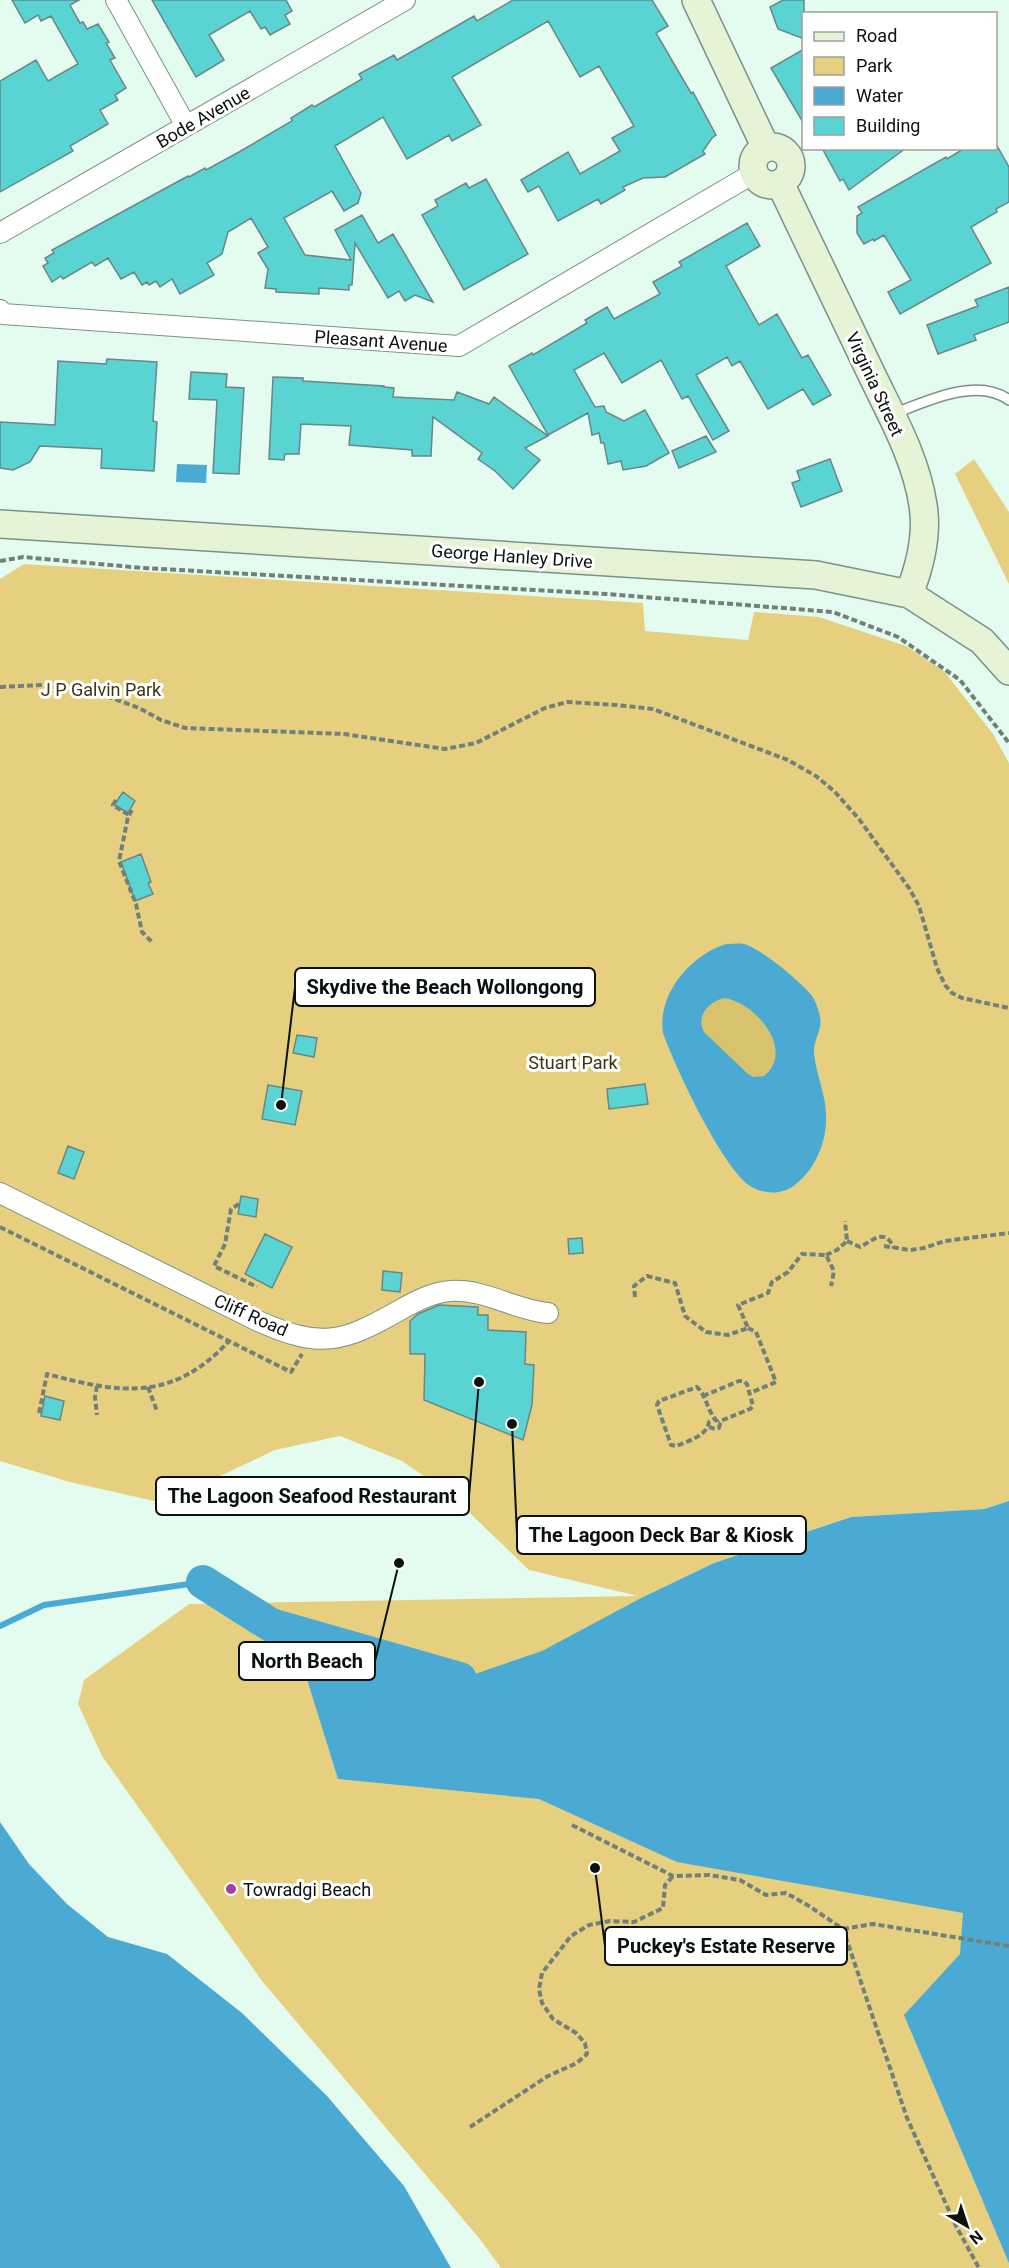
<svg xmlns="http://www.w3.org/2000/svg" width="1009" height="2268" font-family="Roboto,sans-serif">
	<rect width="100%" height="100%" fill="#e3fcef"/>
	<path fill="#e6d07f" d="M974,459L1009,512V584L955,474Z
		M24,564L643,603L645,631L748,640L754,612L819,617L906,646L944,671L993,734L1009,763V1501L984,1509L851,1517L714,1563L645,1596L1009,1590V2268H501L479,2238L262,1981L102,1756L78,1704L84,1680L189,1604L638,1596L529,1570L450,1494L402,1461L340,1436L275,1450L163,1503L70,1482L0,1461V579Z"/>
	<path fill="#d9c26e" d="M724,997C755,1002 796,1050 764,1076L753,1077L747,1073L704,1032C696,1016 708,1002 724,997Z"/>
	<path fill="#4aaad3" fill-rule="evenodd" d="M177,464L207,465L206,483L176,482Z
		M726,944C732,944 738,943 744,944C760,948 802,982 812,996C816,1002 819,1011 820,1017C823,1029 813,1040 814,1053C816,1075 827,1096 826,1120C826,1143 815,1169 796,1184C783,1195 765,1195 750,1186C722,1167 675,1067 663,1033C657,995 690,955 726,944ZM724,998C755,1002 796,1050 764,1076L753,1077L747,1073L704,1032C696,1016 708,1002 724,998Z
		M1009,1501V2263L904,2015L960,1954L963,1913L677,1862L539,1799L338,1779L301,1660L460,1679L542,1651L643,1597L714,1563L851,1517L984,1509Z
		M0,1822L29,1864L67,1904L108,1937L167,1954L242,2013L327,2096L404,2186L451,2268H0Z"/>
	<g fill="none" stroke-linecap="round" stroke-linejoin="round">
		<path stroke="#4aaad3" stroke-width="6" d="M0,1626L44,1605L203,1582"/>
		<path stroke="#4aaad3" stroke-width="34" d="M203,1582L271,1625L460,1679L466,1726"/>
	</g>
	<path fill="#5ad3d3" stroke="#6a8686" stroke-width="1.5" d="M12,0H79L70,5L80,23L83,22L87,29L98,24L109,42L106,43L115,58L110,60L126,88L115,95L118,100L100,110L108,124L70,146L73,151L0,192V81L36,60L48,81L78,64L51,16L41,21L38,15L25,23Z
		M152,0H286L292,11L285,15L290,24L270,35L265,27L261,29L250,11L209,35L224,60L196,77Z
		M513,0H652L668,26L656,33L691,93L693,92L716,135L712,138L703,151L705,154L665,177L643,178L623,187L625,190L601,204L598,199L558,221L539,186L528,192L521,180L568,152L580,174L620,151L612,138L634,126L599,66L580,77L548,21L452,77L481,125L452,141L449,135L407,159L383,117L335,146L361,193L358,203L344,211L332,191L284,218L305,255L351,260L335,230L362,215L378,243L393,234L433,302L415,295L405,301L399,291L388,298L355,243L352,285H349V290L319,288V294L276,292V289L265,288L268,269L258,253L268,247L251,218L228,232L222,254L207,263L214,275L180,294L172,279L160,287L156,281L149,285L147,282L142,285L134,272L121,279L108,258L95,266L92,262L63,279L61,276L52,282L43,266L48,263L45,258L54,253L52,250L188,176L189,177L205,168L206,170L239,152L292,121L291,118L312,105L314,107L362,79L359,74L394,55L397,60L474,16L477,21Z
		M783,0H804V39L778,29L770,7Z
		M804,49V124L771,68Z
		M996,144L1009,167V202L996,209L997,212L971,227L991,263L900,314L888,292L911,280L884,235L874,241L873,239L864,244L857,233V216L862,213L858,207L946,157L947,159L965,148H996Z
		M822,148H906L849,190L843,179L840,181Z
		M486,179L528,254L464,290L422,215L438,206L435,200L466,183L469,188Z
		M747,223L760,246L726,266L759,325L777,314L802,358L808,355L831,395L813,405L803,389L768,409L740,361L732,366L727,357L696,375L729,431L713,440L688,396L682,399L661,360L622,383L604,353L574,370L595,407L604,406L606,412L624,421L645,410L669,453L646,466L623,470L621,461L608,464L604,443H601L599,433L592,435L588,413L548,435L509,366L532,353L533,355L587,323L585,320L607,307L614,319L660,294L653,282L682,266L679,262Z
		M1009,287V322L974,335L976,340L938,354L927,325L978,306L975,300Z
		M107,359L157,362L153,421L157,422L154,471L101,468L102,449L40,446L30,462L13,470L0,468V422L55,425L58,361L106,364Z
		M191,372L227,374L226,387L244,388L239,474L213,473L217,400L189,399Z
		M273,377L303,378V381L384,386V387L394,388L393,397L454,400L457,392L489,404L494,397L548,436L525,448L540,460L513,489L495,471L478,459L482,453L433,417L431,456H412V450L349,445L351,426L301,424L299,454H285L284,460L269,459Z
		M706,436L716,452L679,468L672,451Z
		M830,459L842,491L801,507L792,483L800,480L797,471Z
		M123,792L135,801L128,813L114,805Z
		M141,854L151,882L148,883L153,894L135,901L121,862Z
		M297,1035L317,1038L314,1057L293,1053Z
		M645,1084L648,1104L609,1109L607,1089Z
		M268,1085L302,1091L295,1125L262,1119Z
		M68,1146L84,1152L74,1179L58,1173Z
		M241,1196L258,1199L256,1217L238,1214Z
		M265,1234L292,1247L272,1288L245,1274Z
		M582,1238L583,1253L569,1254L568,1239Z
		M383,1271L402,1273L400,1292L382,1290Z
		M439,1305L478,1307V1315H488V1330L526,1332L525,1364L534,1365L532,1405L523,1440L424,1400L425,1354H410V1321L418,1314Z
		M45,1396L64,1401L60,1420L41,1416Z"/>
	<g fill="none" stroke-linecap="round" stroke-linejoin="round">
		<g stroke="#7b9286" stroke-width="12">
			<path id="lane" d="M893,414C925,402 977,376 1009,400"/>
		</g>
		<g stroke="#7b9286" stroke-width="22">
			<path id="street" d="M116,0L186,126
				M0,233L405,0
				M0,310L3,314L459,346L754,173
				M0,1193L258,1321C321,1349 342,1343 400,1310C416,1301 433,1292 451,1291C485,1289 515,1310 548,1313"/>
		</g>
		<g stroke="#7b9286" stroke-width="30">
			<path id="secondary" d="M696,0L766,148
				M753 166a19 19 0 1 1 38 0a19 19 0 1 1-38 0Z
				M780,183C810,247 841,310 871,373C891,415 916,458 923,505C928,535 920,566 909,594
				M0,524L816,575L909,594L982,641L1009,671"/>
		</g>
		<path stroke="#718179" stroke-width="4" stroke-dasharray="6 3" stroke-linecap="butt" d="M0,561L23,557L143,568L606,594L833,612L898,637L960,680L1009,743
			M0,687L42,685L109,697L139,708L161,720L185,728L344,734L445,749L476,743L545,708L567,702L617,705L653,709L788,760L816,776L835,792L859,819L909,888L919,906L937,968L945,985L952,993L962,998L1009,1008
			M116,800L113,805L129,815
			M132,810L128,817L119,861L136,904L142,932L152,942
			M239,1204L231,1209L225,1244L214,1266L257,1287
			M0,1227L291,1372L302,1354
			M847,1241L860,1247C872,1241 885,1227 894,1248
			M884,1246L910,1250L924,1248L945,1241L1009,1233
			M826,1255L837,1250L847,1241L845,1221
			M635,1297L634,1286L647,1276L675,1283L685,1316L706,1332L728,1335L748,1328L738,1305L768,1293L772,1282L788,1272L802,1254L826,1255L834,1271L831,1286
			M748,1328L756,1332L776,1382L750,1393
			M97,1386L95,1397L97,1415
			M148,1387L157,1411
			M703,1396L739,1381H743L747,1384L753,1406L750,1409L718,1422
			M39,1413L47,1374C122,1394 173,1402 230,1340
			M709,1427L715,1429L719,1428L720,1424C706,1412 708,1397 697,1387L659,1401L657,1405L671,1445L676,1446C688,1441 707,1436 709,1422L714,1419
			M572,1825L673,1876L709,1875L740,1880L766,1895L786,1893L809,1906L843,1929L907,2118L956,2226L979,2268
			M843,1929L873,1924L1009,1946
			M470,2127L548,2076L577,2063L587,2054L585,2043L576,2033L553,2019L542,2003L539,1989L542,1973L571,1936L589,1925L610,1921L634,1922L663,1908L665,1885L673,1876"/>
		<use href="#lane" stroke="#fff" stroke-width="9"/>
		<use href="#street" stroke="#fff" stroke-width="20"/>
		<use href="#secondary" stroke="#e7f3d7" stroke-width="27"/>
	</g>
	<circle fill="#a63d9f" stroke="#fff" stroke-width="2" cx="231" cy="1889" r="6"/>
	<g text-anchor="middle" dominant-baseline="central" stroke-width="6" stroke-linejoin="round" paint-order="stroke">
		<g font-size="18" fill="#0a120e" stroke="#fff">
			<text transform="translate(203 117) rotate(-30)">Bode Avenue</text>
			<text transform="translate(381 341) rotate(4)">Pleasant Avenue</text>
			<text transform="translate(875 384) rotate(65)">Virginia Street</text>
			<text transform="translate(512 556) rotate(4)">George Hanley Drive</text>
			<text transform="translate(251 1315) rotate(24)">Cliff Road</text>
		</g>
		<g font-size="18" fill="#3f3510" stroke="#fff">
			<text x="101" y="689">J P Galvin Park</text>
			<text x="573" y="1062">Stuart Park</text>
		</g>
		<g font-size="18" fill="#0a120e" stroke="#fff" text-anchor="start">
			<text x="243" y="1889">Towradgi Beach</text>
		</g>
	</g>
	<path fill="none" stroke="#0a120e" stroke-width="2" d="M281 1105L295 987M479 1382L469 1496M512 1424L517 1535M399 1563L375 1661M595 1868L605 1946"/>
	<g fill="#0a120e" stroke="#fff" stroke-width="2">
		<circle cx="281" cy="1105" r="6"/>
		<circle cx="479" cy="1382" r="6"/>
		<circle cx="512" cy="1424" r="6"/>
		<circle cx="399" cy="1563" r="6"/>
		<circle cx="595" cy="1868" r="6"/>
	</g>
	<g fill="#fff" stroke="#0a120e" stroke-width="2">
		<rect x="295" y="968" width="300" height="38" rx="6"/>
		<rect x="156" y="1477" width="313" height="38" rx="6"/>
		<rect x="517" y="1516" width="289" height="38" rx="6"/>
		<rect x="239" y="1642" width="136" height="38" rx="6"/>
		<rect x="605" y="1927" width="242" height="38" rx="6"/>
	</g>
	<g font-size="20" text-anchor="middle" font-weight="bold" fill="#0a120e">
		<text x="445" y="994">Skydive the Beach Wollongong</text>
		<text x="312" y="1503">The Lagoon Seafood Restaurant</text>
		<text x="661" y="1542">The Lagoon Deck Bar &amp; Kiosk</text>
		<text x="307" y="1668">North Beach</text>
		<text x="726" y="1953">Puckey's Estate Reserve</text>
	</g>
	<rect x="802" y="12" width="195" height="138" fill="#ffffff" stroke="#9da09f" stroke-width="1.5"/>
	<rect x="814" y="32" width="30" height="9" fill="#e7f3d7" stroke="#9da09f" stroke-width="1.5"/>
	<text x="856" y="42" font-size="18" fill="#0a120e">Road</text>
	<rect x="814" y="57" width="30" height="18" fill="#e6d07f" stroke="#9da09f" stroke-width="1.5"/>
	<text x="856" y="72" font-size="18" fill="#0a120e">Park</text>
	<rect x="814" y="87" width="30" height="18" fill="#4aaad3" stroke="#9da09f" stroke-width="1.5"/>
	<text x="856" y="102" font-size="18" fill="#0a120e">Water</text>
	<rect x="814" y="117" width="30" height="18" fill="#5ad3d3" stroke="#9da09f" stroke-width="1.5"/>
	<text x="856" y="132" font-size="18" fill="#0a120e">Building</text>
	<g transform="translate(967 2226) rotate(141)" stroke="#ffffff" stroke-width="4.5" paint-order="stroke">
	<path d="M0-4.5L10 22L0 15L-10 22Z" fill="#0a120e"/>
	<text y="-9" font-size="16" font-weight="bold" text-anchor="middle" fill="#0a120e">N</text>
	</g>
</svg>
